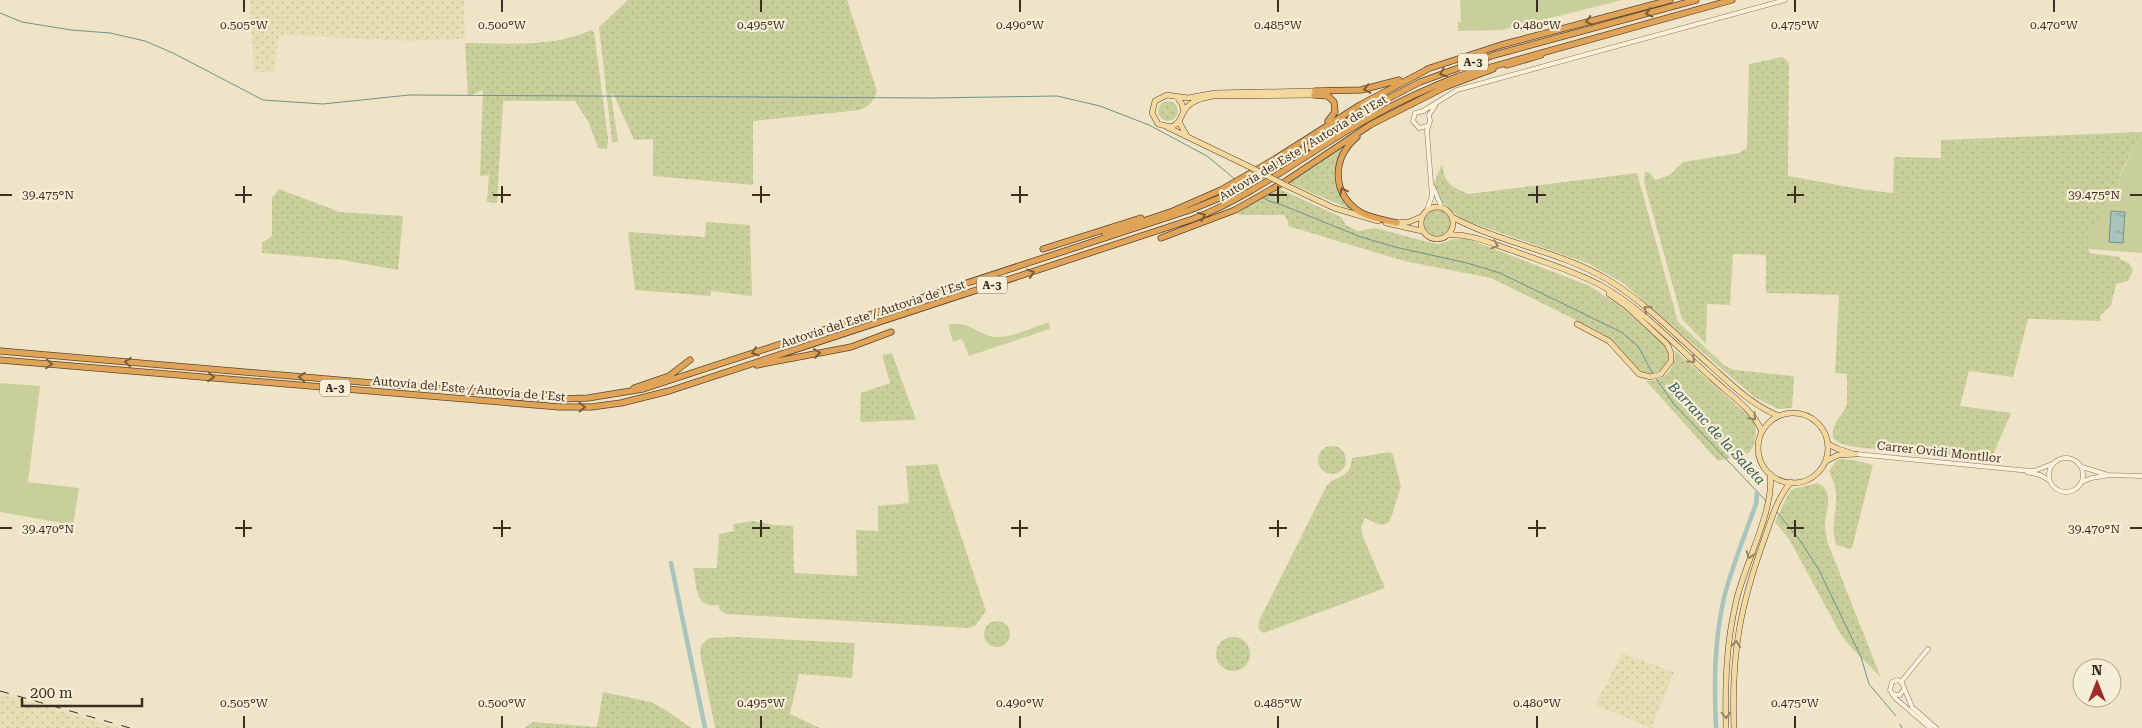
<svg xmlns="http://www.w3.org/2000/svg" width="2142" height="728" font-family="'Roboto Serif',serif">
	<defs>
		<pattern id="farmland-dots" width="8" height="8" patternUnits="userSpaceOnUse" patternTransform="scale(1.25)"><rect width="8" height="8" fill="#e6deb5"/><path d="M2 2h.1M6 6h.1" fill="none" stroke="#c6bf9b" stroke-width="1.8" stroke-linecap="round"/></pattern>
		<pattern id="grass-dots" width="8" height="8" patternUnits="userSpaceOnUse" patternTransform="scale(1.25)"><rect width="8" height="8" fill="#c9cf9b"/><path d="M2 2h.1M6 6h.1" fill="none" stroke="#aeb285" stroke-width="1.8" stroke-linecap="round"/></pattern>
		<pattern id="water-ripples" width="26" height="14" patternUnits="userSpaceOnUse" patternTransform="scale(1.25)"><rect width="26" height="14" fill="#a9c4bc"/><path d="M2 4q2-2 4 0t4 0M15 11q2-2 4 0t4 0" fill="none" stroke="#8ba098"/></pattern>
	</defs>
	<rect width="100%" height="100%" fill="#f0e4c8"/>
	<path fill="url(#farmland-dots)" d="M250,0H464L465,39L410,41L286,35L279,37L278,40L275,72H254Z
		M1622,653L1674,672L1651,728L1595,705Z
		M0,693L2,694L120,728H0Z"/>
	<path fill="url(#grass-dots)" d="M628,0H847L877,91C874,101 870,106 860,110L753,121V185L653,176V139L634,140L613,93L611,94L618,142H612L599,27Z
		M591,30L594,32L608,138L607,149L598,148L589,123L575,101H503L497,203L487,202L489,175L480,176L483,90L468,96L465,43C508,43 552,48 591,30Z
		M1783,57L1789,63L1788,176L1860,189L1893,193L1894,157L1941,158V140L2142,132L2124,166L2088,249L2090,253L2120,257V259L2129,263L2133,270L2128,281L2116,284L2111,305L2100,316L2101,321L2028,319L2013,377L1969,371L1960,406L2011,413L1991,459L1903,453V450C1887,449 1842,450 1833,438C1831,420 1845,416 1847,402V374L1835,373L1839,295L1766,293V255L1733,254L1730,305L1707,304L1706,344L1682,319L1644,182L1645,171L1650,173L1655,180L1670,175L1683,162L1739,153L1747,148L1749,64Z
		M1158 111a10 10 0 1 1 20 0a10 10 0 1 1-20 0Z
		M1342,147C1333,173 1333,190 1354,211L1289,183Z
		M1442,164C1445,185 1451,186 1468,194L1637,173L1678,322L1725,366L1734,370L1794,376L1792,408L1778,409L1754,397L1623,283L1587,263L1461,219L1443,203L1436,192L1434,183Z
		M279,189L340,212L403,216L398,270L342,260L262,253V243L272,236V198Z
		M1280,189L1341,217L1346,225L1358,231L1375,228L1432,243L1439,244L1454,239H1468L1590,286L1621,307L1665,345L1669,356L1664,368L1650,375L1641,373L1604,334L1491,278L1404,261L1288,226V221L1284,215H1239L1237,212Z
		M1424 223a13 13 0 1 1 26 0a13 13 0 1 1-26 0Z
		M706,222L750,225L752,296L711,291V296L635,290L628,232L705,237Z
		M1675,350L1754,421C1758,430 1756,445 1749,453L1718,461L1646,381C1666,381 1675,369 1675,350Z
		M892,353L916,420L862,422L860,420L861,393L890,383L882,355Z
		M1318 460a14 14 0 1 1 28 0a14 14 0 1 1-28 0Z
		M1390,452L1393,455L1401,486L1390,521C1381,529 1374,522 1365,518L1361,527L1363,537L1385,588L1272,630L1264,633L1259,630L1258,623L1326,487C1335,474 1350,481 1352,458Z
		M1839,459L1854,460L1873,465L1852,548L1850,549L1836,545C1830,527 1837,512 1836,494C1836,486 1832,478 1829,471L1835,462Z
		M937,464L986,611L975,626L968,628L726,614L719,609V605C694,609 697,586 693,568H717L719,534L734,531L733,524L754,521L774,525L793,526L794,573L857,576L856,530L878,531V506L909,503L906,466Z
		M1817,483C1835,490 1826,510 1825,525C1825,530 1827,536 1827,541L1881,678C1867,662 1851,650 1840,633L1789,539L1775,522L1789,492L1793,489Z
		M984 634a13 13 0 1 1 26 0a13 13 0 1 1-26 0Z
		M1216 654a17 17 0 1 1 34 0a17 17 0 1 1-34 0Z
		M736,637L855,643L852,678L799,674L790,714L820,728H715L700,653L701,645L709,638Z
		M603,692L651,702L669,712L691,728H524L533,722L597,727Z"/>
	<path fill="#c9cf9b" d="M1460,0H1622L1530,23H1519V25L1503,30L1458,31V22H1461Z
		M2142,131V253L2088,249L2086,245Z
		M1049,322L1050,329L969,356L962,339L953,342L948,325C968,319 977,335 996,337C1012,338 1033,327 1049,322Z
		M0,383L40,386L28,482L79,488L73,525L0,512Z"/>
	<path fill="url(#water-ripples)" stroke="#6f938a" d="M2111,211L2125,212L2123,243L2109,242Z"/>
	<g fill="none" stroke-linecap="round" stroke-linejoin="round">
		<path stroke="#6f938a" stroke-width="1" d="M0,13L22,22L71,30L110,33L145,41L173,53L263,100L323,104L409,95L932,98L1057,96L1100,106L1149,125L1207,156L1236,180
			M1262,197L1269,201L1282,205L1361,237L1395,247L1467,263L1500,273L1621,332L1638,346L1653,374
			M1655,377L1674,404L1767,502
			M1777,512L1799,539L1819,570L1861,657L1869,684L1896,716
			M1900,724L1902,728"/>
		<path stroke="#a9c4bc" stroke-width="4.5" d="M671,563L705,728
			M1716,728C1714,684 1714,642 1724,598C1732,566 1745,535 1756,504L1757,493"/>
		<g stroke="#8d765c" stroke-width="5">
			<path id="minor" d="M1423,111L1457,90L1785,0
				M1424,111L1415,113L1413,121L1419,128L1427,126
				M1433,187L1442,208
				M1427,210L1432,196L1427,131L1430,121L1429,115L1435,106
				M1856,454L2020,470L2034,471L2052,464
				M2049 475a17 17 0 1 1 34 0a17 17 0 1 1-34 0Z
				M2082,467L2108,475L2142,476
				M2027,472L2040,475L2049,480
				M2082,482L2091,478L2105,476
				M1901,682L1928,649
				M1892,694L1900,695L1904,689
				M1930,728L1895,698L1890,690L1892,682L1898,680L1902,683L1912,707L1936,728"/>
		</g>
		<g stroke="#5b4430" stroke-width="6">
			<path id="major" d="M1314,95L1213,96C1202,98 1190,101 1184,111C1180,119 1180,123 1171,127L1158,124L1152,113L1155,101L1167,95L1188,98L1215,93L1315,91
				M1177,97L1182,104L1184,112
				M1179,122L1187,136
				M1167,127L1250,167
				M1285,185L1334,208L1378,221
				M1421 223a16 16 0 1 1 32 0a16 16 0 1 1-32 0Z
				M1452,217C1502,244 1561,251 1610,281C1647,304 1679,338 1712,367C1733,386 1752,405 1779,416
				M1386,223L1422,231
				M1394,223L1409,222L1421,217
				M1448,235C1470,233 1492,244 1514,251C1543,262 1575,271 1602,286C1644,310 1678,348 1713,379C1730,395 1754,410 1762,432
				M1577,324L1609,341L1639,374L1651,377L1661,374L1671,361V353L1667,344L1626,306L1609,294
				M1758 448a35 35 0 1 1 70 0a35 35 0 1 1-70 0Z
				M1828,444L1838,449L1851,453
				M1826,461L1838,455L1856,454
				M1726,728C1725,685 1726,644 1736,602C1744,565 1775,509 1770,474
				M1734,728C1731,654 1740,606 1765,537C1772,518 1777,498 1791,482"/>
		</g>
		<g stroke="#5b4430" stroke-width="7">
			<path id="highway" d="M1507,65L1541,55
				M1427,69L1501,45L1670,0
				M1315,91L1361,90L1399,80
				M1314,95L1328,96L1334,102L1335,112L1328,121
				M1357,137C1332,158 1331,193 1360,212C1370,218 1385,220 1397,223
				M1105,234L1173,211L1221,190L1275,159L1360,105L1430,68
				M1161,238L1235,210L1286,181L1370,125L1445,87L1493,69
				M1043,249L1141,218
				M0,351L560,399L588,398L643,389L1190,210L1227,195L1280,165L1364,111L1420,82L1494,55L1696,0
				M0,360L560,407H591L621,403L669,391L1193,219C1257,194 1309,151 1369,118C1398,102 1428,88 1459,76L1732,0
				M757,365L851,347L891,332
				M634,388L669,376L690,360"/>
		</g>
		<use href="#minor" stroke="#faf1dc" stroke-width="4"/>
		<use href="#major" stroke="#f3d9a0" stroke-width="5"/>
		<use href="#highway" stroke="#e0a458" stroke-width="5.5"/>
		<path stroke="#3d2e20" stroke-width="1" stroke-dasharray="9 9" stroke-linecap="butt" d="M0,691L130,728"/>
		<g stroke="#5b4430" stroke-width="6" stroke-linecap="butt">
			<path id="major-bridge" d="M1250,167L1285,185"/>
		</g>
		<use href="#major-bridge" stroke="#f3d9a0" stroke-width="5"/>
	</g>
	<defs><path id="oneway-chevron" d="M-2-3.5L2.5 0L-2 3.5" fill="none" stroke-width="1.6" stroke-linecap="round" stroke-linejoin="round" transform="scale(1.25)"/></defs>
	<g stroke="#7e5d36">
		<use href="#oneway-chevron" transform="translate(1649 13) rotate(165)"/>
		<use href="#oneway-chevron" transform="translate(1589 21) rotate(165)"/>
		<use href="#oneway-chevron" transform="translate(1443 73) rotate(158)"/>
		<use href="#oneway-chevron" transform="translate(1367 89) rotate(168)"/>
		<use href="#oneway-chevron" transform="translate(1343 191) rotate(-116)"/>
		<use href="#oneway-chevron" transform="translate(1202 216) rotate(-22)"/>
		<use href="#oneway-chevron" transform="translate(1031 273) rotate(-18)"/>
		<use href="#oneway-chevron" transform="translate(755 352) rotate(162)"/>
		<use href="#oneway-chevron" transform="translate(817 353) rotate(-9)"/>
		<use href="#oneway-chevron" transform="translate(128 362) rotate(-175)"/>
		<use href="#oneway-chevron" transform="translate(49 364) rotate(5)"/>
		<use href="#oneway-chevron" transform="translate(211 377) rotate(5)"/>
		<use href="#oneway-chevron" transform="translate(302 377) rotate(-175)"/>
		<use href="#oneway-chevron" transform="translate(582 407) rotate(-1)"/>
	</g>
	<g stroke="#988460">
		<use href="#oneway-chevron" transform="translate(1495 245) rotate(19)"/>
		<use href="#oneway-chevron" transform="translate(1647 309) rotate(-139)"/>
		<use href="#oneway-chevron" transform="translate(1692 360) rotate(42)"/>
		<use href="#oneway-chevron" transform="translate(1753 417) rotate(47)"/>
		<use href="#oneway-chevron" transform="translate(1750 555) rotate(109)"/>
		<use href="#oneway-chevron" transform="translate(1736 644) rotate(-84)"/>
		<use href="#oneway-chevron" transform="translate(1726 715) rotate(88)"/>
	</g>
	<path fill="none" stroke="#3d2e20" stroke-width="2" d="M244,0V12M502,0V12M761,0V12M1020,0V12M1278,0V12M1537,0V12M1795,0V12M2054,0V12M244,186V203M502,186V203M761,186V203M1020,186V203M1278,186V203M1537,186V203M1795,186V203M0,195H12M235,195H252M493,195H511M752,195H770M1011,195H1028M1269,195H1287M1528,195H1546M1787,195H1804M2130,195H2142M244,520V537M502,520V537M761,520V537M1020,520V537M1278,520V537M1537,520V537M1795,520V537M0,528H12M235,528H252M493,528H511M752,528H770M1011,528H1028M1269,528H1287M1528,528H1546M1787,528H1804M2130,528H2142M244,716V728M502,716V728M761,716V728M1020,716V728M1278,716V728M1537,716V728M1795,716V728"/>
	<g text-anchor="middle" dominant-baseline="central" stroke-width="4.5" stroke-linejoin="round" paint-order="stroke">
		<g fill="#f7eed8" stroke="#756857" stroke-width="1">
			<rect x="1458" y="53.5" width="30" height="17" rx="4"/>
			<rect x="977" y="276.5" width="30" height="17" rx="4"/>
			<rect x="320" y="379.5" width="30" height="17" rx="4"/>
		</g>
		<g font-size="11" font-weight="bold" fill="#3d2e20">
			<text x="1473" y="62">A-3</text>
			<text x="992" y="285">A-3</text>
			<text x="335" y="388">A-3</text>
		</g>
		<g font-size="12" fill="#3d2e20" stroke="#f7eed8">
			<text transform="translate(1303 148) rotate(-31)">Autovía del Este / Autovia de l'Est</text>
			<text transform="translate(873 314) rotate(-18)">Autovía del Este / Autovia de l'Est</text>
			<text transform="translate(469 389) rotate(5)">Autovía del Este / Autovia de l'Est</text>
			<text transform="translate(1939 452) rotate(6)">Carrer Ovidi Montllor</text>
		</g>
		<g font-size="14" font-style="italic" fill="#2f5d5a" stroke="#f7eed8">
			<text transform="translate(1717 433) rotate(47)">Barranc de la Saleta</text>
		</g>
	</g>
	<g font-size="12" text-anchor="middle" fill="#3d2e20" stroke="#f7eed8" stroke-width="4.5" stroke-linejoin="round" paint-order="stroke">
		<text x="244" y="29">0.505°W</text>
		<text x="502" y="29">0.500°W</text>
		<text x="761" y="29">0.495°W</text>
		<text x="1020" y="29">0.490°W</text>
		<text x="1278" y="29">0.485°W</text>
		<text x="1537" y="29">0.480°W</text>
		<text x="1795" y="29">0.475°W</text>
		<text x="2054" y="29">0.470°W</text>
		<text x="48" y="199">39.475°N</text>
		<text x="2094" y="199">39.475°N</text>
		<text x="48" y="533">39.470°N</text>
		<text x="2094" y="533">39.470°N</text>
		<text x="244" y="707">0.505°W</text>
		<text x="502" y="707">0.500°W</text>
		<text x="761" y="707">0.495°W</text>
		<text x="1020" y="707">0.490°W</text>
		<text x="1278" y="707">0.485°W</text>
		<text x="1537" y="707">0.480°W</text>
		<text x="1795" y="707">0.475°W</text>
	</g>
	<g transform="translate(2097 683)"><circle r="24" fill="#f7eed8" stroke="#ada18e"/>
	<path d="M0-4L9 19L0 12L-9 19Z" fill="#9e2a2b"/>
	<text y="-8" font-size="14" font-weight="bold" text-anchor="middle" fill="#3d2e20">N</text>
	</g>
	<path d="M22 698v8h120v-8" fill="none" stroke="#3d2e20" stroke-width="2.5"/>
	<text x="30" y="698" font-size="15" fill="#3d2e20" stroke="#f7eed8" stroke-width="4" paint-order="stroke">200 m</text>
</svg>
